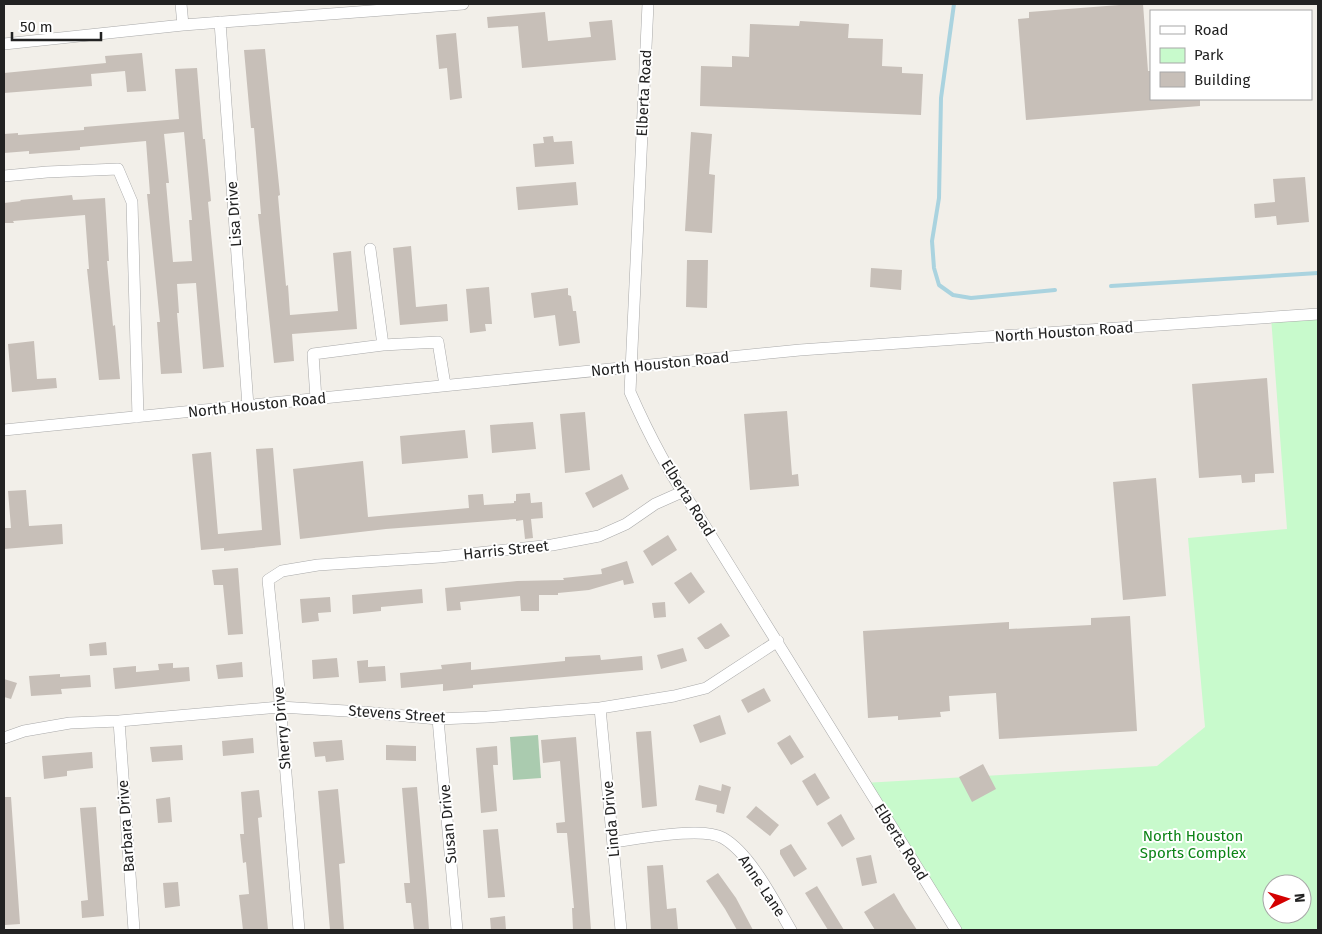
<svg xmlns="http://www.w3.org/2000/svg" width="1322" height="934" font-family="'Fira Sans',sans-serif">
	<rect width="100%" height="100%" fill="#f2efe9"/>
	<path fill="#aacbaf" d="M538,735L541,778L513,780L510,737Z"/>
	<path fill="#c8facc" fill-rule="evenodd" d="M1318,314V930H955L864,783L1157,766L1205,727L1188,538L1287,529L1271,317ZM1272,884H1302V914H1272Z"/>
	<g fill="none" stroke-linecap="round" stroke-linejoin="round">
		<path stroke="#aad3df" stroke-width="4" d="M954,4L941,98L939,198L932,241L934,268L939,285L953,295L971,298L1055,290
			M1111,286L1318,273"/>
	</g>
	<path fill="#c7bfb8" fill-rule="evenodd" d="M1132,4H1143L1148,71H1151V99H1200V106L1026,120L1018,19L1029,18V12Z
		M545,12L548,41L591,37L589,22L612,20L616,60L522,68L518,26L488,28L487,17Z
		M800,21L849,24L848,38L883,39L882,66L902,67V73L923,74L921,115L700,106L701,66L732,67V56L749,57L750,24L799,26Z
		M456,33L462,98L450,100L447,68L439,69L436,35Z
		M265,49L280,195L278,196L286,286L288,285L290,315L338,311L333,253L351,251L357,329L292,334L294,361L274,363L258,214H261L254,128H251L244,50Z
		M142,53L146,91L127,92L125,71L91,74L92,86L4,93V73L106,63L105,56Z
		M197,68L203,139H205L211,201L208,202L224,367L203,369L196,283L177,284L179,313H177L182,373L161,374L157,322H160L147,194H150L146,141L80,147V150L29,154V151L4,153V134L18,133V135L84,130V127L179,119L175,69ZM184,132L192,220H189L192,261L173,262L166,183H169L164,134Z
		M691,132L712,134L709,174L715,175L712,233L685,231Z
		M553,136L554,142L572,141L574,164L535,167L533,144L544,143L543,137Z
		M1305,177L1309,222L1277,225L1276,216L1255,218L1254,204L1275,202L1273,179Z
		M576,182L578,205L518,210L516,187Z
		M72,195L73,200L105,198L109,261H107L113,326L115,325L120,379L99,380L87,269H89L85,215L13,221L14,223H4V203L21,201L20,200Z
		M411,246L416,307L447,304L448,321L400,325L393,248Z
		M687,260H708L707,308L686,307Z
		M871,268L902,270L901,290L870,287Z
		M489,287L492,324H485L486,331L470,333L466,289Z
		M568,288V295L571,296L573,311H576L580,343L559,346L555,315L534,318L531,293Z
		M34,341L37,379L56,378L57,388L12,392L8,344Z
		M1267,378L1274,473L1255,474V482L1242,483L1241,475L1199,478L1192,384Z
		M787,411L792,475L798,474L799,486L750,490L744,414Z
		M585,412L590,470L565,473L560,414Z
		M533,422L536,449L492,453L490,425Z
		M465,430L468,458L402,464L400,436Z
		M273,448L281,545L224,551V548L201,550L192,454L211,452L218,534L262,530L256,449Z
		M363,461L368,517L469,508L468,495L483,494L484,505L514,503V501H516V494L530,493L531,503L542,502L543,518L531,519L533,538L525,539L523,520L516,521V519L386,529L300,539L293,469Z
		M622,474L629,489L593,508L585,493Z
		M1156,478L1166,596L1123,600L1113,482Z
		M26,490L29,526L62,524L63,544L4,549V528H11L8,491Z
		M668,535L677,550L652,566L643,551Z
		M627,561L634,583L624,585L623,580L589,590L558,593V595H539V611H521L520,596L460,602L461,610L447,611L445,588L517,581L564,580L563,578L602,574L601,569Z
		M238,568L243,634L228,635L223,585H214L212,570Z
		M691,572L705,592L689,604L674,583Z
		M422,589L423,603L381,607V611L353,614L352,595Z
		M330,597L331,612L318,613L319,621L302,623L300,599Z
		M665,602L666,617L654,618L652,603Z
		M1130,616L1137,731L999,739L996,693L949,696L950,711L940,712L941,717L898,720V716L868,718L863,631L1009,622V629L1091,625V618Z
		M721,623L730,636L708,649H705L697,638Z
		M106,642L107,655L90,656L89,644Z
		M683,648L687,661L661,669L657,655Z
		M600,655L601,660L642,656L643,670L473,685V688L443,691V684L401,688L400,673L442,669L441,665L471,662V670L565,661V657Z
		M337,658L339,677L313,679L312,660Z
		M368,660V667L385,666L386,681L359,683L357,661Z
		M242,662L243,677L218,679L216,665Z
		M173,663V668L189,667L190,681L115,689L113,668L136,666V672L159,670L158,664Z
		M60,674V677L90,675L91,687L61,689L62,694L31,696L29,676Z
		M4,679L17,683L11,699L4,697Z
		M764,688L771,701L748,713L741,700Z
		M720,715L726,734L700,743L693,725Z
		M651,731L657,806L642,808L636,732Z
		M790,735L804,757L791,765L777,743Z
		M576,737L582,810L591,930H573L572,908H574L567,833H557L556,823L565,822L560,761L543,763L541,740Z
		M253,738L254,753L223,756L222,741Z
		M342,740L344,760L326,762L325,756L315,757L313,742Z
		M182,745L183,760L152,762L150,747Z
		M386,745L416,746V761L386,760Z
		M497,746L498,765H493L497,811L481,813L476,748Z
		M92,752L93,768L67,771V776L44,779L42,756Z
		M983,764L996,789L972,802L959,777Z
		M815,773L830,798L817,806L802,781Z
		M722,784L731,787L724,814L716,812L717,805L695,800L699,785L721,791Z
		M417,787L427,901L429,930H414L411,903H406L404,883H410L402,788Z
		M338,789L345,863L339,864L344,930H330L318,791Z
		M259,790L262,817L258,818L268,930H243L239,895L249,894L246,862L243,863L240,834H244L241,792Z
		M4,797H11L20,924L5,925Z
		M170,797L172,822L158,823L156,799Z
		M756,806L779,825L770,836L746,817Z
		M96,807L104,916L82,918L81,901L88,900L80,808Z
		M841,814L855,839L842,847L827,823Z
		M498,829L505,897L488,898L483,830Z
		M791,844L807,869L794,877L780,854V850Z
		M871,855L877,883L862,886L856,858Z
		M663,865L667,909L676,908L678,930H651L647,866Z
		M718,873L736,898L753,930H737L725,909L706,881Z
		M178,882L180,906L165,908L163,883Z
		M817,886L844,930H828L805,893Z
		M894,893L904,910L917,930H875L864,912Z
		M505,916L506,930H491L490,918Z"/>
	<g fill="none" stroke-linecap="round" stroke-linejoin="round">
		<g stroke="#a9a9a9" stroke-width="12">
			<path id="minor" d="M181,4L183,25
				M648,4L630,392C648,433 669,474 695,510C783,650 869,791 956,930
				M220,22L248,406
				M4,44L183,25L463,4
				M4,176L47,172L118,169L132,202L138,417
				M370,249L383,345
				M316,399L313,354L383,345L438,342L445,385
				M4,430L800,350L1318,314
				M600,708L621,930
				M438,719L457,930
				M119,721L134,930
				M4,738L24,731L70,723L119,721L280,707L363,712L438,719L487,717L600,708L674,696L706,688L778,641
				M613,842C639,839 702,826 723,838C751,854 775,903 791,930
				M299,930L278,678L268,580L282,571L318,565L440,557L552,545L599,536L626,524L655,504L682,492"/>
		</g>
		<use href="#minor" stroke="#fff" stroke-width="11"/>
	</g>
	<g text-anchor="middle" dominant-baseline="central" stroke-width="4" stroke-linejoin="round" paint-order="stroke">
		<g font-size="15" fill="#222" stroke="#fff">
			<text transform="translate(644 93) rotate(-87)">Elberta Road</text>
			<text transform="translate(234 214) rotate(-94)">Lisa Drive</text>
			<text transform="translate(1064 332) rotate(-4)">North Houston Road</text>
			<text transform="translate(660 364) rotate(-6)">North Houston Road</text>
			<text transform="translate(257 405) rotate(-6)">North Houston Road</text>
			<text transform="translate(688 498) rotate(58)">Elberta Road</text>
			<text transform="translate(506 550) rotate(-6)">Harris Street</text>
			<text transform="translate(397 714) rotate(4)">Stevens Street</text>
			<text transform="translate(282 728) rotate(-95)">Sherry Drive</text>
			<text transform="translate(611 819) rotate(-95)">Linda Drive</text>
			<text transform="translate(448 824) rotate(-95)">Susan Drive</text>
			<text transform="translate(126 826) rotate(-94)">Barbara Drive</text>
			<text transform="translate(901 842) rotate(58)">Elberta Road</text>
			<text transform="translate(762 886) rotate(56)">Anne Lane</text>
		</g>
		<g font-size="15" fill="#0c8416" stroke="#fff">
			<text x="1193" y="836">North Houston<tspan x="1193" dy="17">Sports Complex</tspan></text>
		</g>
	</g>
	<rect width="1322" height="934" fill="none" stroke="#222222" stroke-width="10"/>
	<rect x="1150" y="10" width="162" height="90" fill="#ffffff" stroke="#a7a7a7"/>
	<rect x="1160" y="26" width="25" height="8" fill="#ffffff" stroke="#a7a7a7"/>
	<text x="1194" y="35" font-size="15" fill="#222222">Road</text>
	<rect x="1160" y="48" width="25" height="15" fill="#c8facc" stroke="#a7a7a7"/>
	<text x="1194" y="60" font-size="15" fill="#222222">Park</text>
	<rect x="1160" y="72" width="25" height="15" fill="#c7bfb8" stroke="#a7a7a7"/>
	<text x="1194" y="85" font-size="15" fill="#222222">Building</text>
	<g transform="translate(1287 899) rotate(85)"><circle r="24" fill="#ffffff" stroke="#a7a7a7"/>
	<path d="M0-4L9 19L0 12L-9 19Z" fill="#d40000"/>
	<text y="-8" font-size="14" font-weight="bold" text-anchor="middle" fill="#222222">N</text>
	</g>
	<path d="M12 32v8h89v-8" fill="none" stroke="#222222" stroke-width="2.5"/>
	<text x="20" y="32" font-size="15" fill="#222222" stroke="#ffffff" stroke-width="4" paint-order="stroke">50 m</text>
</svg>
